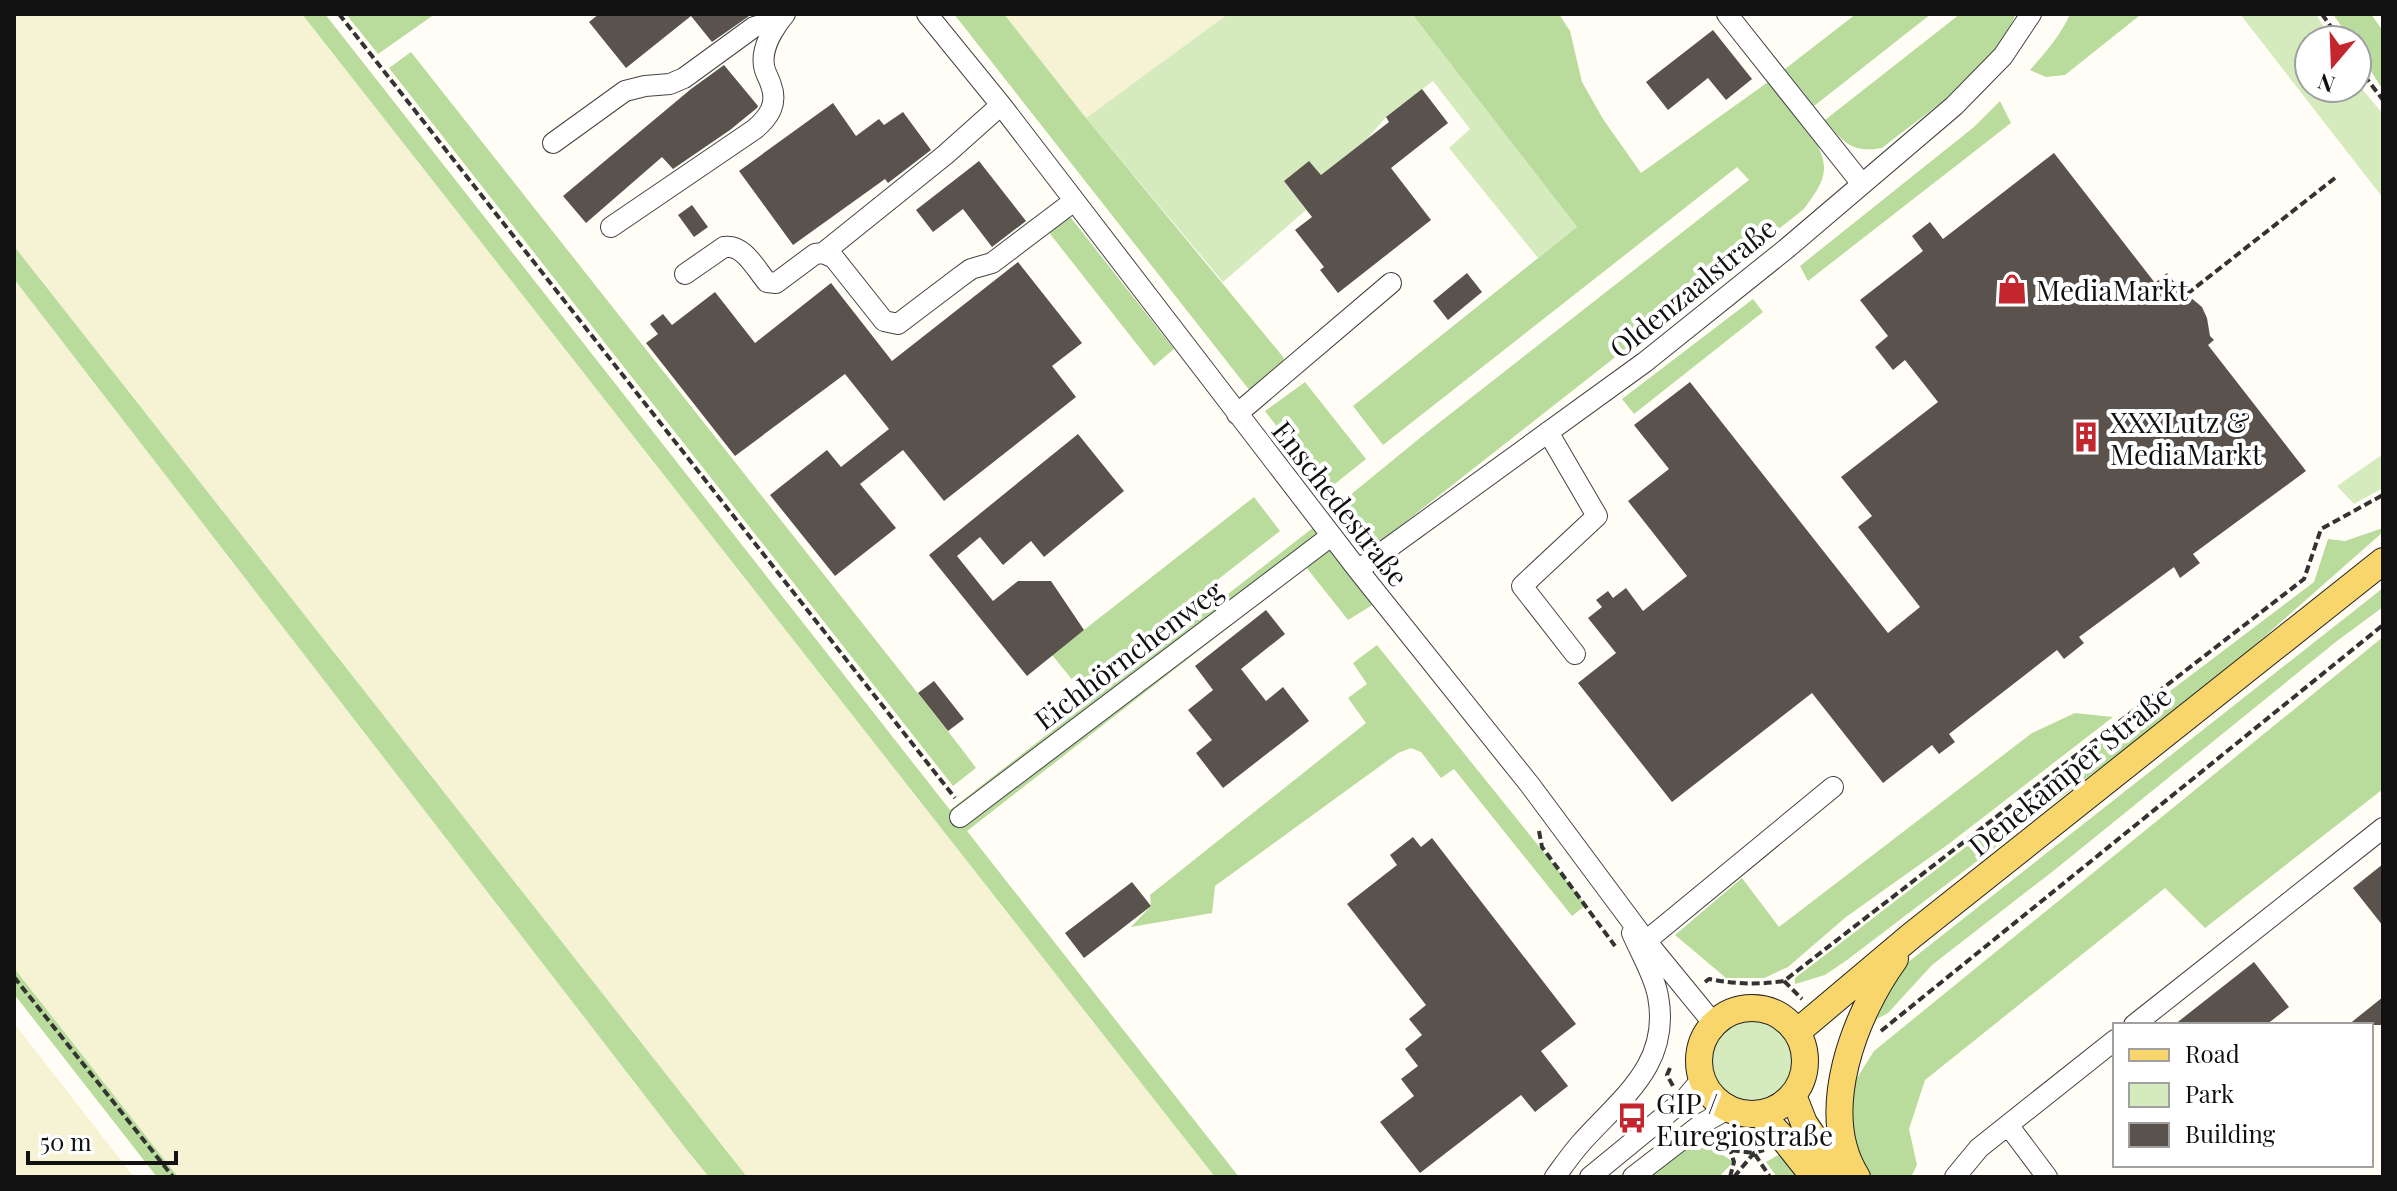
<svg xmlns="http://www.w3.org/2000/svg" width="2397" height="1191" font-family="'Playfair Display',serif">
	<rect width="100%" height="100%" fill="#fffdf5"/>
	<path fill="#f6f3d4" d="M14,14H302L1215,1177H747L14,246Z
		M1004,14H1228L1086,118Z
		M14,279L686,1149L709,1177H178L14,968Z
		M14,1023L134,1177H14Z"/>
	<path fill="#d5ebbd" d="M1228,14H1412L1577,227L1538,258L1449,148L1470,129L1433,81L1386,117L1368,138L1321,175L1309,161L1284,181L1306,210L1223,282L1086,118Z
		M2240,14H2316L2331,40H2309V88H2357V83L2383,114V198Z
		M2383,454V488L2354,504L2337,486Z
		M1711 1060a41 41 0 1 1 82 0a41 41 0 1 1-82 0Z"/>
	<path fill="#b9dc9c" d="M302,14H325L950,810L1314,527L1374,604L1348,620L1306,567L967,831L1239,1177H1215Z
		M346,14H435L378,54Z
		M954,14H1004L1086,118L1284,358L1282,368L1250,391Z
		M1412,14H1559L1570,31L1582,82L1603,119L1641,173L1768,82C1786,104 1826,142 1824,170C1823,185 1812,197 1804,209L1376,545H1370L1338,505L1426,433L1749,180L1737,167L1383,445L1353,406L1577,227Z
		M1856,14H1931L1814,106L1785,69Z
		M1960,14H2016C1990,73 1931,109 1882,148C1851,153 1844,143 1825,120Z
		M2070,14H2137L2139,16L2065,75L2046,77L2030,70C2045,53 2061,35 2070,14Z
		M2333,14H2371L2383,31V90L2357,49V40H2351Z
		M411,52L961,748L976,768L953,786L389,68Z
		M2000,101L2011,123L1808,281L1800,266L1974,127Z
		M1068,214L1174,349L1154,366L1047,230Z
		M14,246L747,1177H709L686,1149L14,279Z
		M1753,299L1763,312L1634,414L1622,399Z
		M1305,382L1366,459L1326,491L1265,411Z
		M1254,497L1280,531L1079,688L1052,655Z
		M2383,528V532L2214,681L1847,960L1825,975L1795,984V978L2071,766L2314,582L2328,539L2345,541Z
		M2383,588V607L2337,641L2057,868L1932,965L1888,1013L1869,1023L1897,971Z
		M2383,637V789L2205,928L2165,888L1925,1080L1909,1129L1917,1165L1911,1177H1862L1845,1110L1857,1078L1874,1051Z
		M1377,645L1586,905L1572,916L1454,769L1441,778L1421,752L1411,748L1398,753L1215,886L1212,913L1131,927L1151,906L1150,895L1366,723L1348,698L1367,684L1353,663Z
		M2075,713L2113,717L1950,843L1846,917L1788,967L1764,978H1726L1675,935L1742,878L1779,927L2032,733Z
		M14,968L178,1177H157L14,994Z
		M1698,1138L1733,1162L1719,1177H1646Z
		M1780,1154L1800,1177H1777L1766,1162Z"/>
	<path fill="#5a524d" d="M599,14H752L712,42L691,16L626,68L589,22Z
		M1713,30L1752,79L1726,100L1708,78L1668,110L1646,82Z
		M724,65L758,106L757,108L730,130L673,169L662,157L586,223L563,196L691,89Z
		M1422,89L1448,123L1391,168L1431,220L1338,293L1320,270L1324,267L1295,230L1312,217L1284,181L1309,161L1321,175L1389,122L1386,117Z
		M833,103L856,136L879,119L884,125L903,112L931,150L888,183L885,179L793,245L739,171Z
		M2054,153L2155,283L2167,273L2178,287L2202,307L2207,318L2210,336L2214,340L2208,345L2306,471L2193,554L2200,563L2180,578L2174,567L2079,637L2084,643L2064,659L2057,650L1949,734L1955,742L1939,754L1932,745L1883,783L1812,693L1672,802L1578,683L1616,653L1588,618L1602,607L1596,600L1608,591L1613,598L1626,588L1643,611L1687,576L1628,501L1669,469L1634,425L1690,382L1888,633L1920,607L1858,527L1872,516L1841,477L1938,402L1905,360L1893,370L1875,347L1888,336L1860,300L1923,251L1912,236L1930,222L1943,239Z
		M979,161L1026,221L992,247L963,209L933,232L916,210Z
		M692,205L708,227L694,237L678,215Z
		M1018,262L1082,343L1052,366L1076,397L944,501L903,450L860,484L896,528L835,576L770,495L827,450L841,467L889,429L845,374L735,456L646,343L658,334L650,324L663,314L672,325L715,292L755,343L831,283L892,361Z
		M1467,273L1482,292L1448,320L1433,301Z
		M1078,434L1124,491L1044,557L1031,541L1003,565L980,537L957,556L993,601L1018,581H1051L1084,630L1027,676L929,555Z
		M1266,610L1285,634L1241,669L1266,701L1283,687L1309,721L1223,788L1196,753L1212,740L1188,710L1213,690L1195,666Z
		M934,681L964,719L948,731L918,693Z
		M1413,837L1421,847L1432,838L1576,1024L1541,1051L1568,1086L1535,1112L1521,1095L1420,1173L1380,1122L1414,1096L1401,1079L1418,1066L1405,1049L1422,1035L1409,1019L1426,1005L1347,904L1397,865L1390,855Z
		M2383,864V926L2353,888Z
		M1132,882L1151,906L1084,958L1065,933Z
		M2254,962L2289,1007L2266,1025H2174Z
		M2383,997V1025H2348Z"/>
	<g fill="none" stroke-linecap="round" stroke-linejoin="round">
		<g stroke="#444" stroke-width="22">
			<path id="minor" d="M927,14L1001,105L1358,570L1530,785L1646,941L1714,1024
				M1727,14L1862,184
				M553,143L625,91L645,86L670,84L684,78L754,27L781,19
				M611,227L755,129C769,117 778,104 771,85C769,78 765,73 764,66C761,47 773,29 785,14
				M823,253L945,155L1001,105
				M685,274L724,247C744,244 755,268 767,282L776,283L815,254L823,253L834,258L884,321L898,324L960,277L971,269L992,263L1074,201
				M1237,414L1391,283
				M1548,432L1597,516L1522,586L1575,654
				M1358,570L1645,362L1786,249L1954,106L2003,56L2031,14
				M960,817L1331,536
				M1646,941L1833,787
				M2134,1025L2383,828
				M2008,1125L2047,1177
				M1555,1177C1563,1166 1572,1153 1581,1143C1621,1098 1671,1065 1658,996C1654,975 1641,954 1632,933
				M1590,1177L1684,1100L1701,1080
				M1633,1177L1703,1123L1728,1109
				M1955,1177L1979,1148L2115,1040"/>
		</g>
		<g stroke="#222" stroke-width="28">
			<path id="major" d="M1699 1061a53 53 0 1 1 106 0a53 53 0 1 1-106 0Z
				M1797,1032L1911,936L2383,561
				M1793,1095L1804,1123L1841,1177
				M1760,1114L1783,1138L1814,1177
				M1857,1177C1816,1113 1855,1014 1895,959"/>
		</g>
		<path stroke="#333" stroke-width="4" stroke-dasharray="8 4" stroke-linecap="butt" d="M339,14L955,798
			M2322,14L2340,40
			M2357,66L2383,100
			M2187,294L2335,178
			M1539,831L1542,847L1615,946
			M14,977L173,1177
			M1784,981L1802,999
			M1705,982L1709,979C1735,984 1758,985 1784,981L2304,579L2321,529L2383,495
			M1881,1031L2383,625
			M1670,1068L1667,1075L1673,1086
			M1712,1137L1730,1150L1754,1153L1770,1177
			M1730,1177L1734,1162L1730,1150
			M1734,1177L1754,1153L1764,1150"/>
		<use href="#minor" stroke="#fff" stroke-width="20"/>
		<use href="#major" stroke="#f9d66b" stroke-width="26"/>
	</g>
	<defs>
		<g id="shop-bare" transform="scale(2.4)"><path d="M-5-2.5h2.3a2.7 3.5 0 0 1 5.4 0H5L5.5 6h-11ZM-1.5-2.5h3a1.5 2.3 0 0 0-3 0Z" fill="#c4262e" stroke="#fff" stroke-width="2.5" paint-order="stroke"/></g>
		<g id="building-bare" transform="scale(2.4)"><path d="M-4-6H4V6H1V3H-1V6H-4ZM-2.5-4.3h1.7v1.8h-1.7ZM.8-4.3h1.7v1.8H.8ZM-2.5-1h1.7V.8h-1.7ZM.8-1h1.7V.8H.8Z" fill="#c4262e" stroke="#fff" stroke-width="2.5" paint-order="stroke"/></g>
		<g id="bus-bare" transform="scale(2.4)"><path d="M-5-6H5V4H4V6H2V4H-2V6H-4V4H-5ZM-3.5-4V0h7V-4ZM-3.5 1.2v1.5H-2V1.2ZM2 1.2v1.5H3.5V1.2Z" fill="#c4262e" stroke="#fff" stroke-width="2.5" paint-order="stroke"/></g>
	</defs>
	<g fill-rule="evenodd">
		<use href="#shop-bare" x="2012" y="289"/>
		<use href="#building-bare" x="2086" y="437"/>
		<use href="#bus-bare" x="1632" y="1118"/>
	</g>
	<g text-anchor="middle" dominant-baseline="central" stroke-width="8" stroke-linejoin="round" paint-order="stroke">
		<g font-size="28" fill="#111" stroke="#fff">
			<text transform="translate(1692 287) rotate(-39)">Oldenzaalstraße</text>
			<text transform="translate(1341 503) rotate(52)">Enschedestraße</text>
			<text transform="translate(1128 654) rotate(-37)">Eichhörnchenweg</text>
			<text transform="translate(2069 770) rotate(-39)">Denekamper Straße</text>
		</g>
		<g font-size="28" fill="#111" stroke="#fff" text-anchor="start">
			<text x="2036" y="289">MediaMarkt</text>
			<text x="2110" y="421">XXXLutz &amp;<tspan x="2110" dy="32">MediaMarkt</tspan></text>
			<text x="1656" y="1102">GIP /<tspan x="1656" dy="32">Euregiostraße</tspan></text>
		</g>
	</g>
	<rect width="2397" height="1191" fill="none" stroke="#111111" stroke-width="32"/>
	<rect x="2113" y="1023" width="260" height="144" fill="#ffffff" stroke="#a0a0a0" stroke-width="2"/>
	<rect x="2129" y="1049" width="40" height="12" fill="#f9d66b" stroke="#a0a0a0" stroke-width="2"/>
	<text x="2185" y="1063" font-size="24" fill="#111111">Road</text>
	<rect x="2129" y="1083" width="40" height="24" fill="#d5ebbd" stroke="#a0a0a0" stroke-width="2"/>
	<text x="2185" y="1103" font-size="24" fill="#111111">Park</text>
	<rect x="2129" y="1123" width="40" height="24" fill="#5a524d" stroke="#a0a0a0" stroke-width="2"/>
	<text x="2185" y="1143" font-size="24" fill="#111111">Building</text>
	<g transform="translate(2333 64) rotate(199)"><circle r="38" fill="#ffffff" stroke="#a0a0a0" stroke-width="2"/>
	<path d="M0-6L14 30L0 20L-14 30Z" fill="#c4262e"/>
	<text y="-12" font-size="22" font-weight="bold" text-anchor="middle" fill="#111111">N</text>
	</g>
	<path d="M28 1151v12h148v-12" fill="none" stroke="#111111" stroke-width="4"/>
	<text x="40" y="1151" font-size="24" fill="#111111" stroke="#ffffff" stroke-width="6" paint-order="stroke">50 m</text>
</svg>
